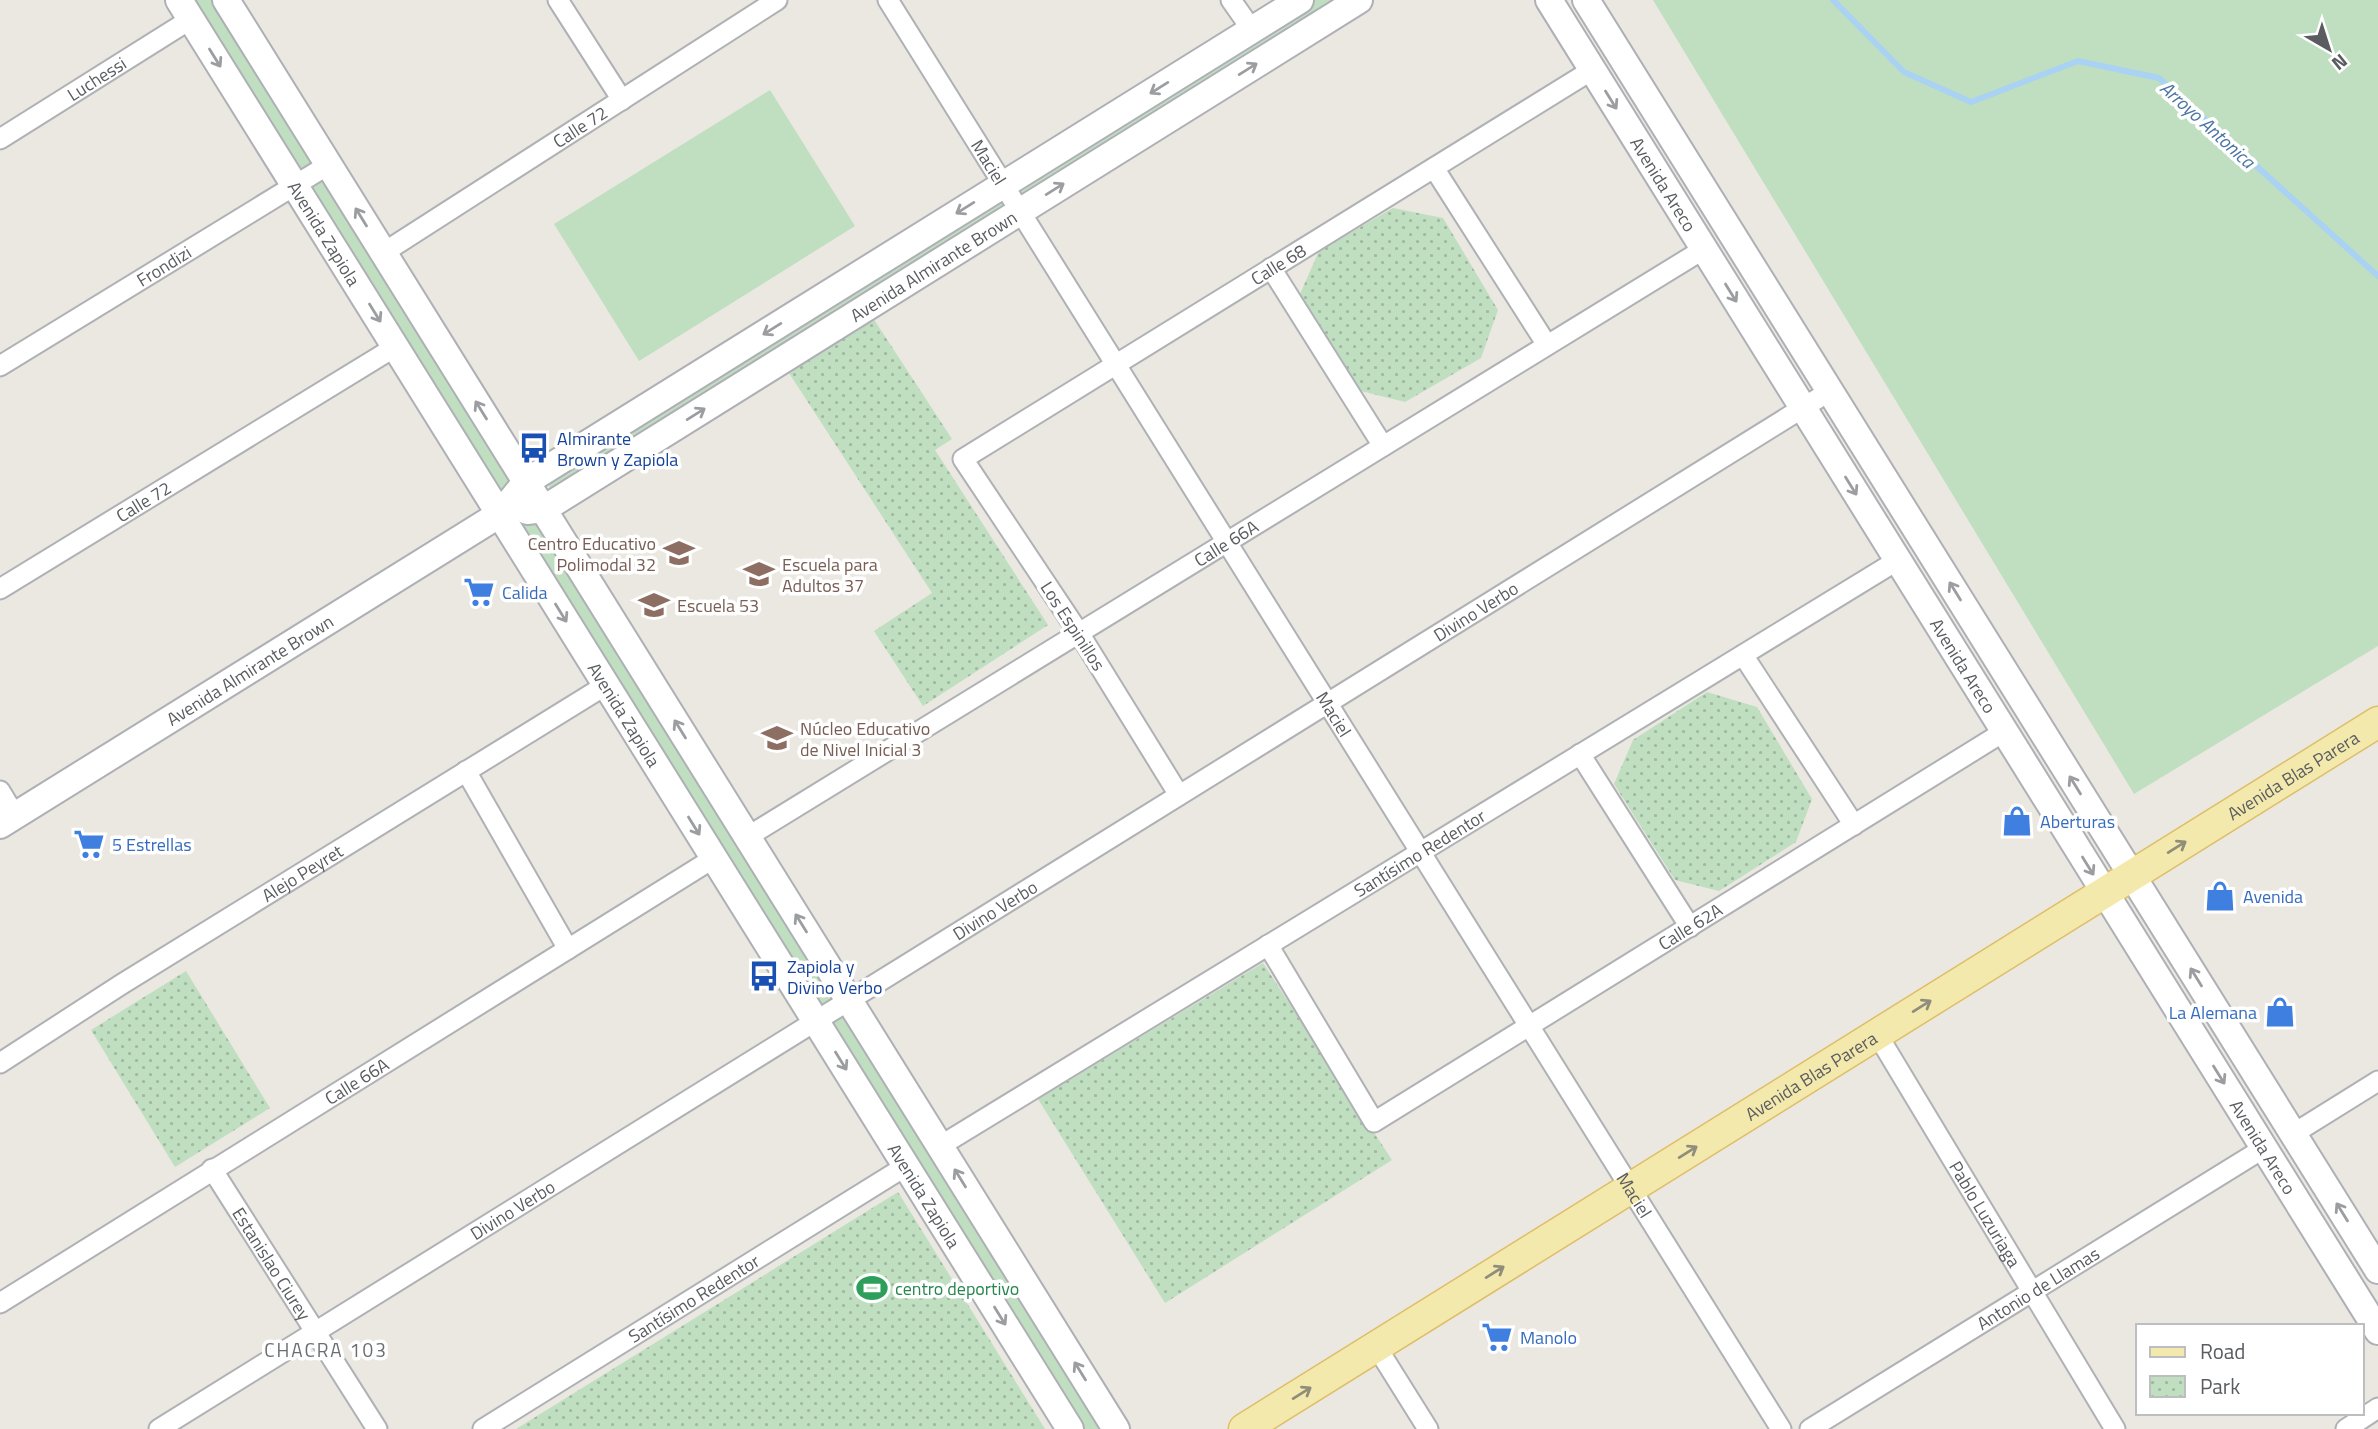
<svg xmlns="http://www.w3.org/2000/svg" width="2378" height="1429" font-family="'Titillium Web',sans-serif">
	<defs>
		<pattern id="park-dots" width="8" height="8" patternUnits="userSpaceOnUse" patternTransform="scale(1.75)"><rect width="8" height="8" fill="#c0dfc1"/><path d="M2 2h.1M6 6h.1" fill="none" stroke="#9fb8a0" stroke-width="1.8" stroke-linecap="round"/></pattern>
	</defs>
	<rect width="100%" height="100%" fill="#eae8e1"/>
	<path fill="#c0dfc1" d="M194,0H218L1104,1429H1083Z
		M1314,0H1338L552,491L545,480Z
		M1653,0H2378V646L2134,794Z
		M770,90L855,226L639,361L554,224Z"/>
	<path fill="url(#park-dots)" d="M1393,208L1443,218L1498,310L1481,358L1405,402L1361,391L1300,294L1319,251Z
		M873,318L952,439L935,450L1048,625L923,706L874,631L932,593L789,373Z
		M1707,692L1757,707L1812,799L1796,842L1719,891L1675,880L1614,784L1633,740Z
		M1263,963L1392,1160L1165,1303L1038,1099Z
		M186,971L270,1108L175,1167L91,1030Z
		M898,1192L1045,1429H516Z"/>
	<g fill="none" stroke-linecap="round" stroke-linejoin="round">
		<path stroke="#a9d2f3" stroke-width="6" d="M1833,0L1904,72L1971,102L2078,61L2159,78L2378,276"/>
		<g stroke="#afb1b5" stroke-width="23">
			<g id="minor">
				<path d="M558,0L622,100"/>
				<path id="s1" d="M888,0L1781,1429"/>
				<path d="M1231,0L1252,30"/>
				<path id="s2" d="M0,139L191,19"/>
				<path d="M1434,168L1547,345"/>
				<path id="s3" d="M383,253L777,0"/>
				<path d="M1271,268L1383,446"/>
				<path id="s4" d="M0,366L328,165"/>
				<path id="s5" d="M0,589L395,347"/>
				<path d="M1743,655L1854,825"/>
				<path d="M1580,754L1690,927"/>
				<path d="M466,771L568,949"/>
				<path d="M0,791L15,816"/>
				<path id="s6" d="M1179,795L1079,633L963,459L1592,70"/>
				<path id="s7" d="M747,837L1704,249"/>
				<path id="s8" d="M1268,945L1374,1122L2005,731"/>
				<path id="s9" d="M1877,1034L2115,1429"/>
				<path id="s10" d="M0,1063L122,984L606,685"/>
				<path d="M2293,1134L2378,1081"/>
				<path id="s11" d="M940,1146L1898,560"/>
				<path id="s12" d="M212,1169L377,1429"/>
				<path id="s13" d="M0,1303L714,858"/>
				<path d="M1376,1346L1428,1429"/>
				<path id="s14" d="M159,1429L1830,391"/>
				<path id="s15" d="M483,1429L906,1166"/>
				<path id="s16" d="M1810,1429L2264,1148"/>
				<path d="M2346,1429L2378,1408"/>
			</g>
		</g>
		<g stroke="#aeb0b5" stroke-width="30">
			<g id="secondary">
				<path id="s17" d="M179,0L1070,1429"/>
				<path d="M226,0L1116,1429"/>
				<path id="s18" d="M1549,0L2378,1331"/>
				<path d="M1586,0L2378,1270"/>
				<path id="s19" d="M527,511L543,509L555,502L1359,0"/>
				<path id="s20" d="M0,825L500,514L526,482L1300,0"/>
			</g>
		</g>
		<g stroke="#debe67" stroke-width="33">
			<g id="primary">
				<path id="s21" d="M1244,1429L2378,722"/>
			</g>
		</g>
		<use href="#minor" stroke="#fff" stroke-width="19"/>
		<use href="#secondary" stroke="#fff" stroke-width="26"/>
		<use href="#primary" stroke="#f4e9ad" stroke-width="30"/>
	</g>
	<defs><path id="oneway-shaft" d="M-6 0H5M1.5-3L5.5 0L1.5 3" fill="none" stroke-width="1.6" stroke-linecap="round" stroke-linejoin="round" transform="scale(1.75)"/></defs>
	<g stroke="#9c9da0">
		<use href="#oneway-shaft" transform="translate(215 58) rotate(58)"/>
		<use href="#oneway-shaft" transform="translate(1248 69) rotate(-32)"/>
		<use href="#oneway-shaft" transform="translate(1159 88) rotate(148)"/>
		<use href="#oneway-shaft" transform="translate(1611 100) rotate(58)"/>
		<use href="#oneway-shaft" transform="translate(1055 189) rotate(-32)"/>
		<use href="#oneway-shaft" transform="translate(965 208) rotate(148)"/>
		<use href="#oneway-shaft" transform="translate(361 217) rotate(-122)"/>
		<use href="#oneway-shaft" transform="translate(1731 293) rotate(58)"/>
		<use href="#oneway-shaft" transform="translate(375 313) rotate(58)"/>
		<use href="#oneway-shaft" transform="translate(772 329) rotate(148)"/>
		<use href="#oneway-shaft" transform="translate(481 410) rotate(-122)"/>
		<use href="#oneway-shaft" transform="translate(696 414) rotate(-32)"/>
		<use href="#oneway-shaft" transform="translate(1851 486) rotate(58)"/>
		<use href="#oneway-shaft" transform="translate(1955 591) rotate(-122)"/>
		<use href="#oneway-shaft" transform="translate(561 613) rotate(58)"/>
		<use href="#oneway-shaft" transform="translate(680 729) rotate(-122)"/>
		<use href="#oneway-shaft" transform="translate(2075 785) rotate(-122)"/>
		<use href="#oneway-shaft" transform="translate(694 826) rotate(58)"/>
		<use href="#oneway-shaft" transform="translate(2088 866) rotate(58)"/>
		<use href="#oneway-shaft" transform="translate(801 923) rotate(-122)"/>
		<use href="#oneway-shaft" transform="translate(2196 977) rotate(-122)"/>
		<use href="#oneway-shaft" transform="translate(841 1061) rotate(58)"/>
		<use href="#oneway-shaft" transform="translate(2219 1075) rotate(58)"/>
		<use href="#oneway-shaft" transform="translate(960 1178) rotate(-122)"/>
		<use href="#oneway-shaft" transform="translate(2342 1212) rotate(-122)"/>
		<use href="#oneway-shaft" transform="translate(1000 1316) rotate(58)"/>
		<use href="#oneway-shaft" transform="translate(1080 1371) rotate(-122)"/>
	</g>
	<g stroke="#908d7b">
		<use href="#oneway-shaft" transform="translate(2177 847) rotate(-32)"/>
		<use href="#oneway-shaft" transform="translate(1922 1006) rotate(-32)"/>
		<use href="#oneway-shaft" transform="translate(1688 1152) rotate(-32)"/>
		<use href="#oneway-shaft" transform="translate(1495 1272) rotate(-32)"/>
		<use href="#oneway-shaft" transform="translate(1302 1393) rotate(-32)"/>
	</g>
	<defs>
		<g id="bus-bare" transform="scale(2.415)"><path d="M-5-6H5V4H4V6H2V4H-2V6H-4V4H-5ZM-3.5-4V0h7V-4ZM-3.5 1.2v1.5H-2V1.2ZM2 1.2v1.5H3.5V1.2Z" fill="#1a4fb4" stroke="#fff" stroke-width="2.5" paint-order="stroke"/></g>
		<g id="school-bare" transform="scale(2.415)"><path d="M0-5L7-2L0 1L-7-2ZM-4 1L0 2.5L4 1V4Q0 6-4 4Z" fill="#8d6e63" stroke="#fff" stroke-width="2.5" paint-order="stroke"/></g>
		<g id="supermarket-bare" transform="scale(2.415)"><path d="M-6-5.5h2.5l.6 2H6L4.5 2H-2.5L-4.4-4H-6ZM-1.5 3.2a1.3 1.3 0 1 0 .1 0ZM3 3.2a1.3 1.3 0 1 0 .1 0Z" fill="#3f7fe0" stroke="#fff" stroke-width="2.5" paint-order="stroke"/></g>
		<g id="shop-bare" transform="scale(2.415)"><path d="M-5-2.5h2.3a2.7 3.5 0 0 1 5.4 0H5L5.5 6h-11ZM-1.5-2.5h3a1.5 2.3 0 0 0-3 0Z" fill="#3f7fe0" stroke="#fff" stroke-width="2.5" paint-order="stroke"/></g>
		<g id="stadium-bare" transform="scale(2.415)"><path d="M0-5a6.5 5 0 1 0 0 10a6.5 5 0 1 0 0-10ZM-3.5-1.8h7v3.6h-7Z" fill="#2e9e5b" stroke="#fff" stroke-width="2.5" paint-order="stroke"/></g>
	</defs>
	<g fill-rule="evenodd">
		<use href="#bus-bare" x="534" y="448"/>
		<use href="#school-bare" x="679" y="553"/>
		<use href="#school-bare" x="759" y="574"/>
		<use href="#supermarket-bare" x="479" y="592"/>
		<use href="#school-bare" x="654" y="605"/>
		<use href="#school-bare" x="777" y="738"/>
		<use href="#shop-bare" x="2017" y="821"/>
		<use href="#supermarket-bare" x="89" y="844"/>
		<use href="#shop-bare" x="2220" y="896"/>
		<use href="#bus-bare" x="764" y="976"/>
		<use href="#shop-bare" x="2280" y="1012"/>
		<use href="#stadium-bare" x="872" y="1288"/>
		<use href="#supermarket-bare" x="1497" y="1337"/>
	</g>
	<g text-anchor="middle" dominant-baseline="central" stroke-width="7" stroke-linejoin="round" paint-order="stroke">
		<g font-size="18" fill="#5a5c60" stroke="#fff">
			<text stroke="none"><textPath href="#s2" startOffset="114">Luchessi</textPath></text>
			<text stroke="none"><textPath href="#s3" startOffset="234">Calle 72</textPath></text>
			<text stroke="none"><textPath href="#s1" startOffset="191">Maciel</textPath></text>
			<text stroke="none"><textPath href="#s18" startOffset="217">Avenida Areco</textPath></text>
			<text stroke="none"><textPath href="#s17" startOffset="275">Avenida Zapiola</textPath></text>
			<text stroke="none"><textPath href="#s6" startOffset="770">Calle 68</textPath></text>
			<text stroke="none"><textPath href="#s4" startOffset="192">Frondizi</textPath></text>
			<text stroke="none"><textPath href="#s19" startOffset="476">Avenida Almirante Brown</textPath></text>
			<text stroke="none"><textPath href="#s5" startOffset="168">Calle 72</textPath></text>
			<text stroke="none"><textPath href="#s7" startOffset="562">Calle 66A</textPath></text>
			<text stroke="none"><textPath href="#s14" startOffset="1550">Divino Verbo</textPath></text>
			<text transform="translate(1073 626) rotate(57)">Los Espinillos</text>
			<text stroke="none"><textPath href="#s18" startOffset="784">Avenida Areco</textPath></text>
			<text stroke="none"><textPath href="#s20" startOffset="294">Avenida Almirante Brown</textPath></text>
			<text stroke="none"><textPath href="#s17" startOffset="842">Avenida Zapiola</textPath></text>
			<text stroke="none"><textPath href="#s1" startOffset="842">Maciel</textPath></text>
			<text stroke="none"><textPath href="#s21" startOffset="1236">Avenida Blas Parera</textPath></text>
			<text stroke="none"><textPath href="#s11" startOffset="562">Santísimo Redentor</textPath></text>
			<text stroke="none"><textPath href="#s10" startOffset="357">Alejo Peyret</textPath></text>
			<text stroke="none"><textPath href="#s14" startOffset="984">Divino Verbo</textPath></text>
			<text stroke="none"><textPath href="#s8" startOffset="578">Calle 62A</textPath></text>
			<text stroke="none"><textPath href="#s21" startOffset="668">Avenida Blas Parera</textPath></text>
			<text stroke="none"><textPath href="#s13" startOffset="420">Calle 66A</textPath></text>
			<text stroke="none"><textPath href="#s18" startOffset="1351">Avenida Areco</textPath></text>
			<text stroke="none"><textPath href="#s1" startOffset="1409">Maciel</textPath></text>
			<text stroke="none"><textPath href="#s17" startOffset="1409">Avenida Zapiola</textPath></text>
			<text stroke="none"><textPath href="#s14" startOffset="416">Divino Verbo</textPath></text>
			<text stroke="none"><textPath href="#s9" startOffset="210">Pablo Luzuriaga</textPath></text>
			<text stroke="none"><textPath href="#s12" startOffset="112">Estanislao Ciurey</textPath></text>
			<text stroke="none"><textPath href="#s16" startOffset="268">Antonio de Llamas</textPath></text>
			<text stroke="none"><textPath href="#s15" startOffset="248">Santísimo Redentor</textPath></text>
		</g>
		<g font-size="18" fill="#164399" stroke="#fff" text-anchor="start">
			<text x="557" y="438">Almirante<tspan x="557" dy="21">Brown y Zapiola</tspan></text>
			<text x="787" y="966">Zapiola y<tspan x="787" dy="21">Divino Verbo</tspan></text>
		</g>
		<g font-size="18" fill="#785e54" stroke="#fff" text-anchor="start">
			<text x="656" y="543" text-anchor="end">Centro Educativo<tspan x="656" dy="21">Polimodal 32</tspan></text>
			<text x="782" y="564">Escuela para<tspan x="782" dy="21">Adultos 37</tspan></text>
			<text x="677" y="605">Escuela 53</text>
			<text x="800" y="728">Núcleo Educativo<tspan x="800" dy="21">de Nivel Inicial 3</tspan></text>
		</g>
		<g font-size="18" fill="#366cbe" stroke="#fff" text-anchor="start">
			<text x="502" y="592">Calida</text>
			<text x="2040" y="821">Aberturas</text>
			<text x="112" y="844">5 Estrellas</text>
			<text x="2243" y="896">Avenida</text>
			<text x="2257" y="1012" text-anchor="end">La Alemana</text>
			<text x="1520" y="1337">Manolo</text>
		</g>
		<g font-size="18" fill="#27864d" stroke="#fff" text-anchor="start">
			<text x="895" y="1288">centro deportivo</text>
		</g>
		<g font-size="19" font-style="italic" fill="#4a74a2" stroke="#fff">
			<text transform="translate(2208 124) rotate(42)">Arroyo Antonica</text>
		</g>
		<g font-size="19" letter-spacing="2" fill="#6b6e72" stroke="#fff">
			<text x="326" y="1349">CHACRA 103</text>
		</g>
	</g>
	<rect x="2136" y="1324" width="228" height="91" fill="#ffffff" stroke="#bdbebf" stroke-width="2"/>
	<rect x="2150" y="1347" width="35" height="10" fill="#f4e9ad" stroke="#bdbebf" stroke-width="2"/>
	<text x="2200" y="1359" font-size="21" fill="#5a5c60">Road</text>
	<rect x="2150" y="1376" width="35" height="21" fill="url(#park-dots)" stroke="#bdbebf" stroke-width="2"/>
	<text x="2200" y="1394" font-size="21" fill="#5a5c60">Park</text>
	<g transform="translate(2329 49) rotate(141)" stroke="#ffffff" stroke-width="5" paint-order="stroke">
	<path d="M0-5L12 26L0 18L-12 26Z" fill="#5a5c60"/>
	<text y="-10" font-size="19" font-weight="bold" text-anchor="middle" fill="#5a5c60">N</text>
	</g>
</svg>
